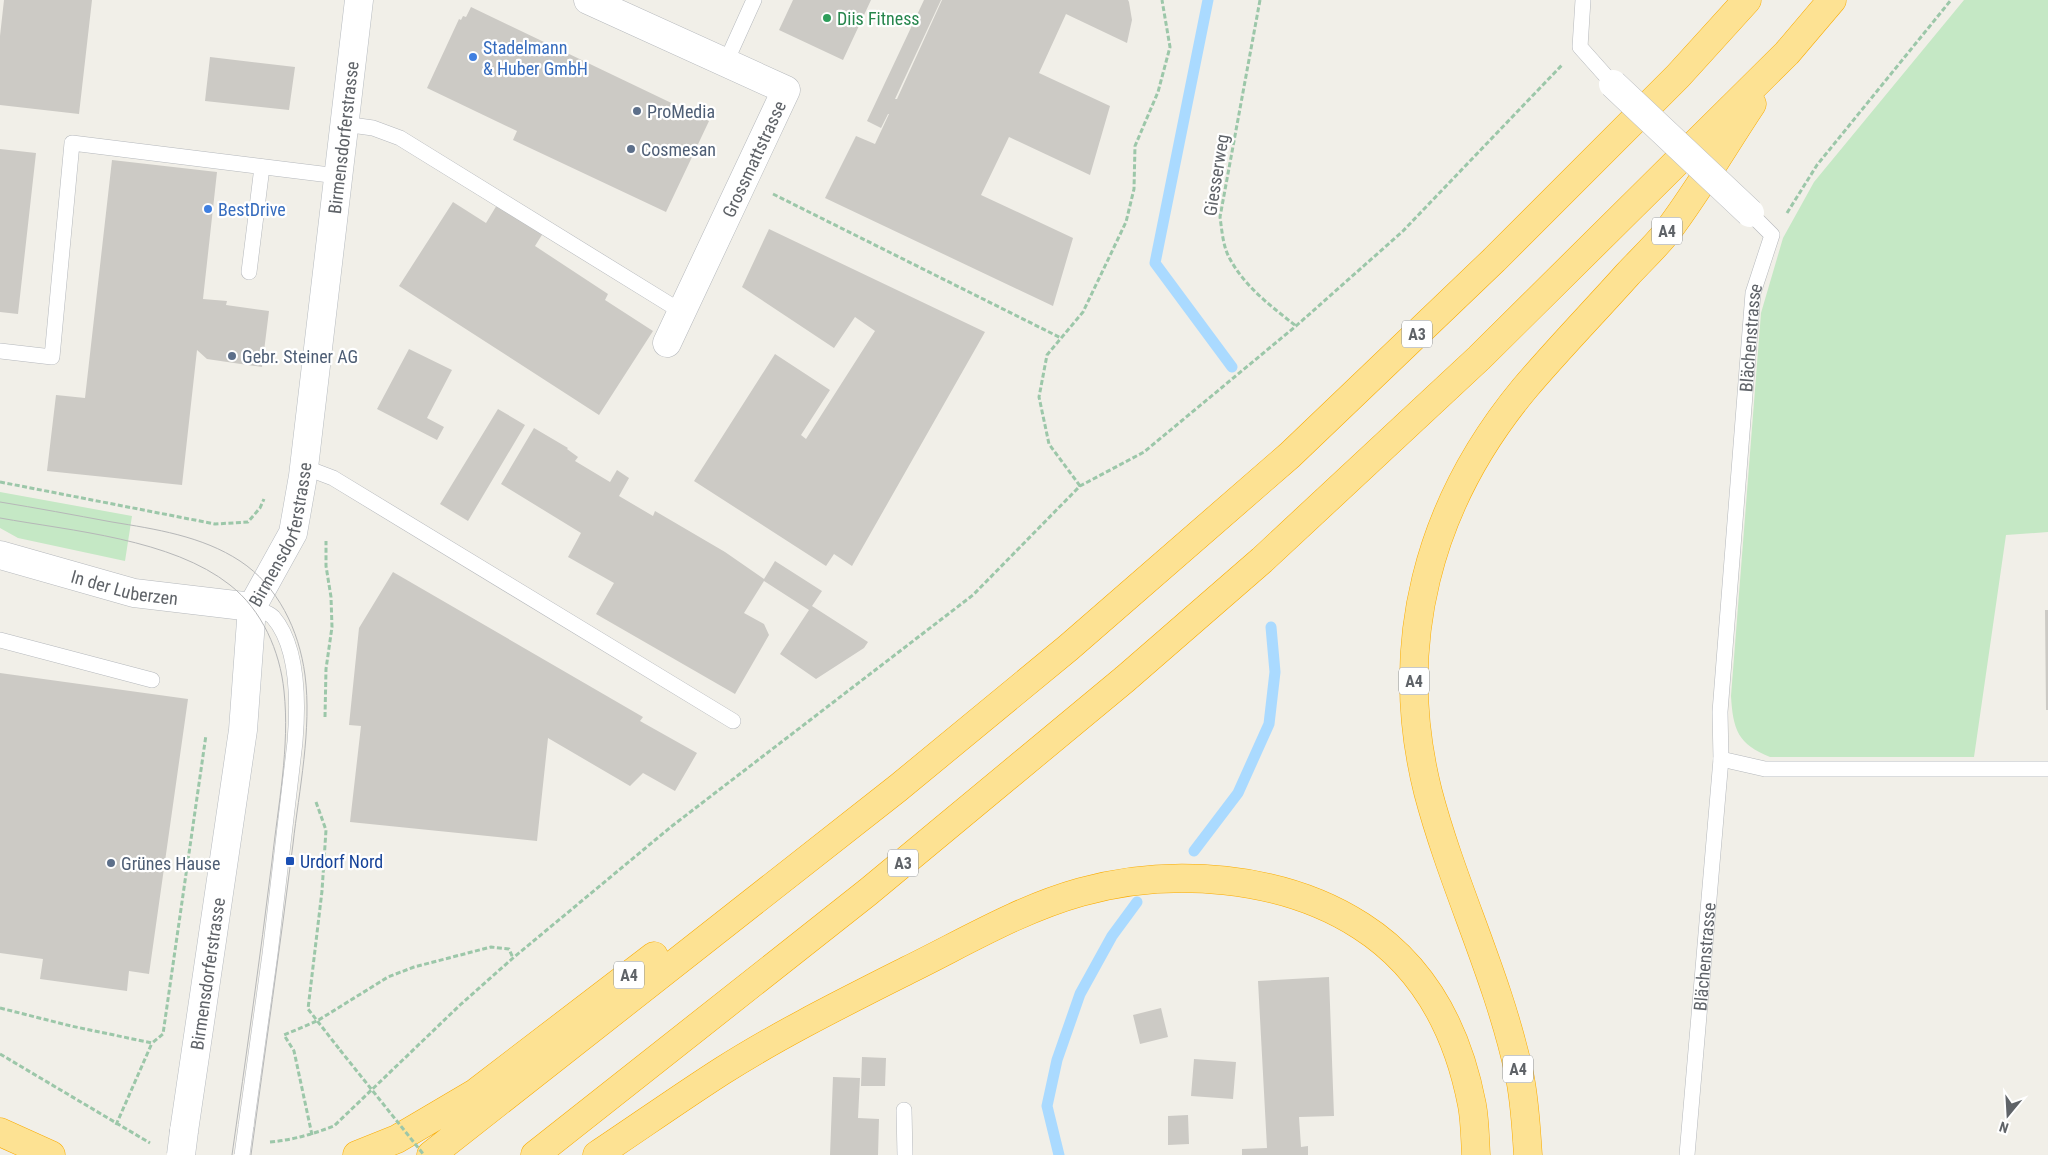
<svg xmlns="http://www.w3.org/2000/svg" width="2048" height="1155" font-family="'Roboto Condensed',sans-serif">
	<rect width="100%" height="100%" fill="#f1efe8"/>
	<path fill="#c5e8c5" d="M1964,0H2048V532L2006,535L1974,757H1770C1738,744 1733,730 1731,696L1761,313L1783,238L1814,182Z
		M0,492L132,516L125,561L18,538L0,528Z"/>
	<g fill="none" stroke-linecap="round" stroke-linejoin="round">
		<path stroke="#aadaff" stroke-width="11" d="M1208,0L1155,263L1232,367
			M1194,851L1238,793L1269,724L1275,672L1271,627
			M1059,1155L1047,1106L1057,1060L1080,994L1112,936L1137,902"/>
	</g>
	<path fill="#cccac5" d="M4,0H92L79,114L0,105V36Z
		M793,0H871L843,60L779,30Z
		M924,0H941L895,99H897L942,0H1128L1129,2L1132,20L1127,43L1066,14L1039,73L1110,106L1090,175L1009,137L981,195L1073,238L1053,306L825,198L856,136L875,144L889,114H888L881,128L867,121Z
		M471,7L709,121L666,212L513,140L517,131L427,88L459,19L461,20L463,16L466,17Z
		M210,57L295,67L289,110L205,101Z
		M0,149L36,153L18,314L0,312Z
		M112,160L217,172L203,299L227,301L226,305L269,311L262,367L207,359L197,350L182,485L47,471L56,395L85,398Z
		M500,200L545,230L535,246L608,294L605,300L653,331L599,415L399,286L453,202L486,223Z
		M769,229L985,332L852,566L834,554L826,566L694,481L775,354L830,390L801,435L806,439L875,331L855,317L834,348L742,287Z
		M409,349L452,370L427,418L444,427L437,440L377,409Z
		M498,409L525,425L468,521L440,504Z
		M534,428L568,448L567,449L578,457L575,461L610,482L617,470L629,478L619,496L653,516L655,511L725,552L764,579L775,561L822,591L812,606L868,642L864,648L816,679L780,654L809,610L764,581L744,613L764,624L769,635L735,694L596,614L614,583L568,557L581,533L501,484Z
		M393,572L643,717L640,721L697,753L675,791L643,773L630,786L548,738L537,841L350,822L361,726L349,725L359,628Z
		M2045,610H2048V710H2046Z
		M0,673L188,699L149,974L129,971L127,991L40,979L43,959L0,953Z
		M1329,977L1334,1116L1299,1117L1301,1147L1308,1146V1155H1242V1149L1267,1148L1258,981Z
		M1161,1008L1168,1037L1140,1044L1133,1015Z
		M862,1057L886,1058L885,1086H861Z
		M1194,1059L1236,1062L1233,1099L1191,1096Z
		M833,1077L860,1078L858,1118L879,1119L878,1155H830Z
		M1188,1115L1189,1144L1168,1145V1116Z"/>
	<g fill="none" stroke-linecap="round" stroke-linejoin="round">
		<g stroke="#b5b8bc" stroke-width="16">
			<g id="service">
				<path d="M1583,0L1580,47L1613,84"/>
				<path d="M726,62L754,0"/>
				<path d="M344,124L373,128L400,138L682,312"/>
				<path d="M249,272L262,167"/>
				<path d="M0,351L52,357L72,143L338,176"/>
				<path d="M304,467L333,478L733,721"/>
				<path d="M0,640L152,680"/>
				<path d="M1721,759L1765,769H2048"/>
				<path d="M904,1110L905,1155"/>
				<path d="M246,1126L270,954L295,742C298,706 299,647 273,617C268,612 258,610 252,607"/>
				<path id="s1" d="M1687,1155L1721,759L1720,712L1753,293L1772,235L1750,213"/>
			</g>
		</g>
		<g stroke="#b5b8bc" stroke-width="29">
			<g id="minor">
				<path d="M588,0L786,90L667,343"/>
				<path id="s2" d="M0,555L134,593L252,607"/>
			</g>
		</g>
		<g stroke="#b6babf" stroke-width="29">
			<g id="secondary">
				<path id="s3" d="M184,1131L243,730L252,607L293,533L303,476L359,0"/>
			</g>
		</g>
		<g stroke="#f9ab00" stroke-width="29">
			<path id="motorway" d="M0,1132L51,1155
				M357,1155L397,1139L475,1093L654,956
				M431,1155L898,788L1068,648L1290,455L1494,260L1678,76L1747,0
				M535,1155L868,892L1125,679L1262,560L1479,358L1787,53L1832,0
				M597,1155C639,1127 680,1098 722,1071C782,1033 845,1002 908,970C965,942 1020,909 1081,892C1170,867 1282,875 1361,926C1425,967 1458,1032 1472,1105C1475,1121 1475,1139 1476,1155
				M1528,1155C1526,1128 1525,1100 1519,1073C1498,976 1453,887 1428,792C1391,645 1428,505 1524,389C1557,350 1593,313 1627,275C1640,261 1655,247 1667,232C1698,191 1724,146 1752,104"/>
		</g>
		<path stroke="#9cc7a9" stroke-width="3" stroke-dasharray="5 2.5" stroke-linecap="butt" d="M1260,0L1220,217C1222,231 1223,247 1230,259C1245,287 1272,307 1296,326
			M773,194L1061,338
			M1787,213L1817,165L1951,0
			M0,482L215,524L248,522L260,508L264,499
			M1080,486L1049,444L1039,397L1047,355L1083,312L1126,222L1134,189L1135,146L1158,92L1170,47L1162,0
			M325,717L326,669L332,627L331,597L326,566V541
			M316,802L326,830L322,891L308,1009L340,1050
			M0,1008L71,1026L152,1043L163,1034L206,735
			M0,1054L150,1143
			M116,1125L152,1043
			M312,1135L294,1051L284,1035L317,1021L388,977L414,967L491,947L509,949L513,958
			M270,1142C293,1140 313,1134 334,1126L460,1005L513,958L672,826L973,595L1080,486L1144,452L1296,326L1403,231L1562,65"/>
		<use href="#service" stroke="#fff" stroke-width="15"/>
		<use href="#minor" stroke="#fff" stroke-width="28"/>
		<use href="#secondary" stroke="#fff" stroke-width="28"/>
		<use href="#motorway" stroke="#fde293" stroke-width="28"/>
		<path stroke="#b6b7b8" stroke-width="1" d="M0,502C37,508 74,515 112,522C155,529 202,536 240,561C278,586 299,630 305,675C312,729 299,790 293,844C280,948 265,1051 251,1155
			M0,518C72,531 172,539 230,585C262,610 280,651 284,691C290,747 278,805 272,861C260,959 246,1057 232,1155"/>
		<g stroke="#b5b8bc" stroke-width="16" stroke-linecap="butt">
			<path id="service-bridge" d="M242,1155L246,1126"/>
		</g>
		<g stroke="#b5b8bc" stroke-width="29" stroke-linecap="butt">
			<path id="minor-bridge" d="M1613,84L1750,213"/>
		</g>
		<g stroke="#b6babf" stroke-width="29" stroke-linecap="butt">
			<path id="secondary-bridge" d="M181,1155L184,1131"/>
		</g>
		<path stroke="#9cc7a9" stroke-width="3" stroke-dasharray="5 2.5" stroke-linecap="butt" d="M340,1050L424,1155"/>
		<use href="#service-bridge" stroke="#fff" stroke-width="15"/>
		<use href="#minor-bridge" stroke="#fff" stroke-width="28"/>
		<use href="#secondary-bridge" stroke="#fff" stroke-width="28"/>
	</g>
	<circle fill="#2e9e5b" stroke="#fff" stroke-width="2" cx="827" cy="18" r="5"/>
	<g fill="#3f7fe0" stroke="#fff" stroke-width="2">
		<circle cx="473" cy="57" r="5"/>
		<circle cx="208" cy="209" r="5"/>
	</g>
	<g fill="#5c6f8a" stroke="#fff" stroke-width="2">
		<circle cx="637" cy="111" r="5"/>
		<circle cx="631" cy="149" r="5"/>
		<circle cx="232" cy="356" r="5"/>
		<circle cx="111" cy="863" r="5"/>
	</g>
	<rect fill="#1a4fb4" stroke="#fff" stroke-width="2" x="285" y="856" width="10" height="10" rx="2.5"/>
	<g text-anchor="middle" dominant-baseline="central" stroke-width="4.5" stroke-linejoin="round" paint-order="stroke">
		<g fill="#fff" stroke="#8f9295" stroke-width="1">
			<rect x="1652" y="217.5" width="30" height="27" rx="4"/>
			<rect x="1402" y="320.5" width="30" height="27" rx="4"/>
			<rect x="1399" y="667.5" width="30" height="27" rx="4"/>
			<rect x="888" y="849.5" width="30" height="27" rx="4"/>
			<rect x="614" y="961.5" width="30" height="27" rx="4"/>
			<rect x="1503" y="1055.5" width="30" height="27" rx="4"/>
		</g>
		<g font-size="16" font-weight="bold" fill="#5f6368">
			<text x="1667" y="231">A4</text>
			<text x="1417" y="334">A3</text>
			<text x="1414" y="681">A4</text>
			<text x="903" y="863">A3</text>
			<text x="629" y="975">A4</text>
			<text x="1518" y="1069">A4</text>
		</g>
		<g font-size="18" fill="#27864d" stroke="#fff" text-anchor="start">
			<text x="837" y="18">Diis Fitness</text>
		</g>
		<g font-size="18" fill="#366cbe" stroke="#fff" text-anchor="start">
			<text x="483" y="47">Stadelmann<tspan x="483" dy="21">&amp; Huber GmbH</tspan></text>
			<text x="218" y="209">BestDrive</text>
		</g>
		<g font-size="18" fill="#4e5e75" stroke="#fff" text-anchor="start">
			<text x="647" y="111">ProMedia</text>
			<text x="641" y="149">Cosmesan</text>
			<text x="242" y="356">Gebr. Steiner AG</text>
			<text x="121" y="863">Grünes Hause</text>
		</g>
		<g font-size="18" fill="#5f6368" stroke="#fff">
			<text stroke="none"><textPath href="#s3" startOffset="1012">Birmensdorferstrasse</textPath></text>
			<text transform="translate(754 159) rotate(-65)">Grossmattstrasse</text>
			<text transform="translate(1216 175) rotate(-81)">Giesserweg</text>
			<text stroke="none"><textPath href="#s1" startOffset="820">Blächenstrasse</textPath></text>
			<text stroke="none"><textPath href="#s3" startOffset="608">Birmensdorferstrasse</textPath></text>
			<text stroke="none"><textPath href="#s2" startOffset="129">In der Luberzen</textPath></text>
			<text stroke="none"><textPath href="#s1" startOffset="199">Blächenstrasse</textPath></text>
			<text stroke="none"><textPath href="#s3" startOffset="159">Birmensdorferstrasse</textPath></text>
		</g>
		<g font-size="18" fill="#164399" stroke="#fff" text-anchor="start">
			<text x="300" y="861">Urdorf Nord</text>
		</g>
	</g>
	<g transform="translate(2008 1115) rotate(198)" stroke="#ffffff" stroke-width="4" paint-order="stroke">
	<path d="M0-4L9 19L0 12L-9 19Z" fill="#5f6368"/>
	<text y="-8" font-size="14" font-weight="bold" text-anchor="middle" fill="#5f6368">N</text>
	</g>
</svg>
